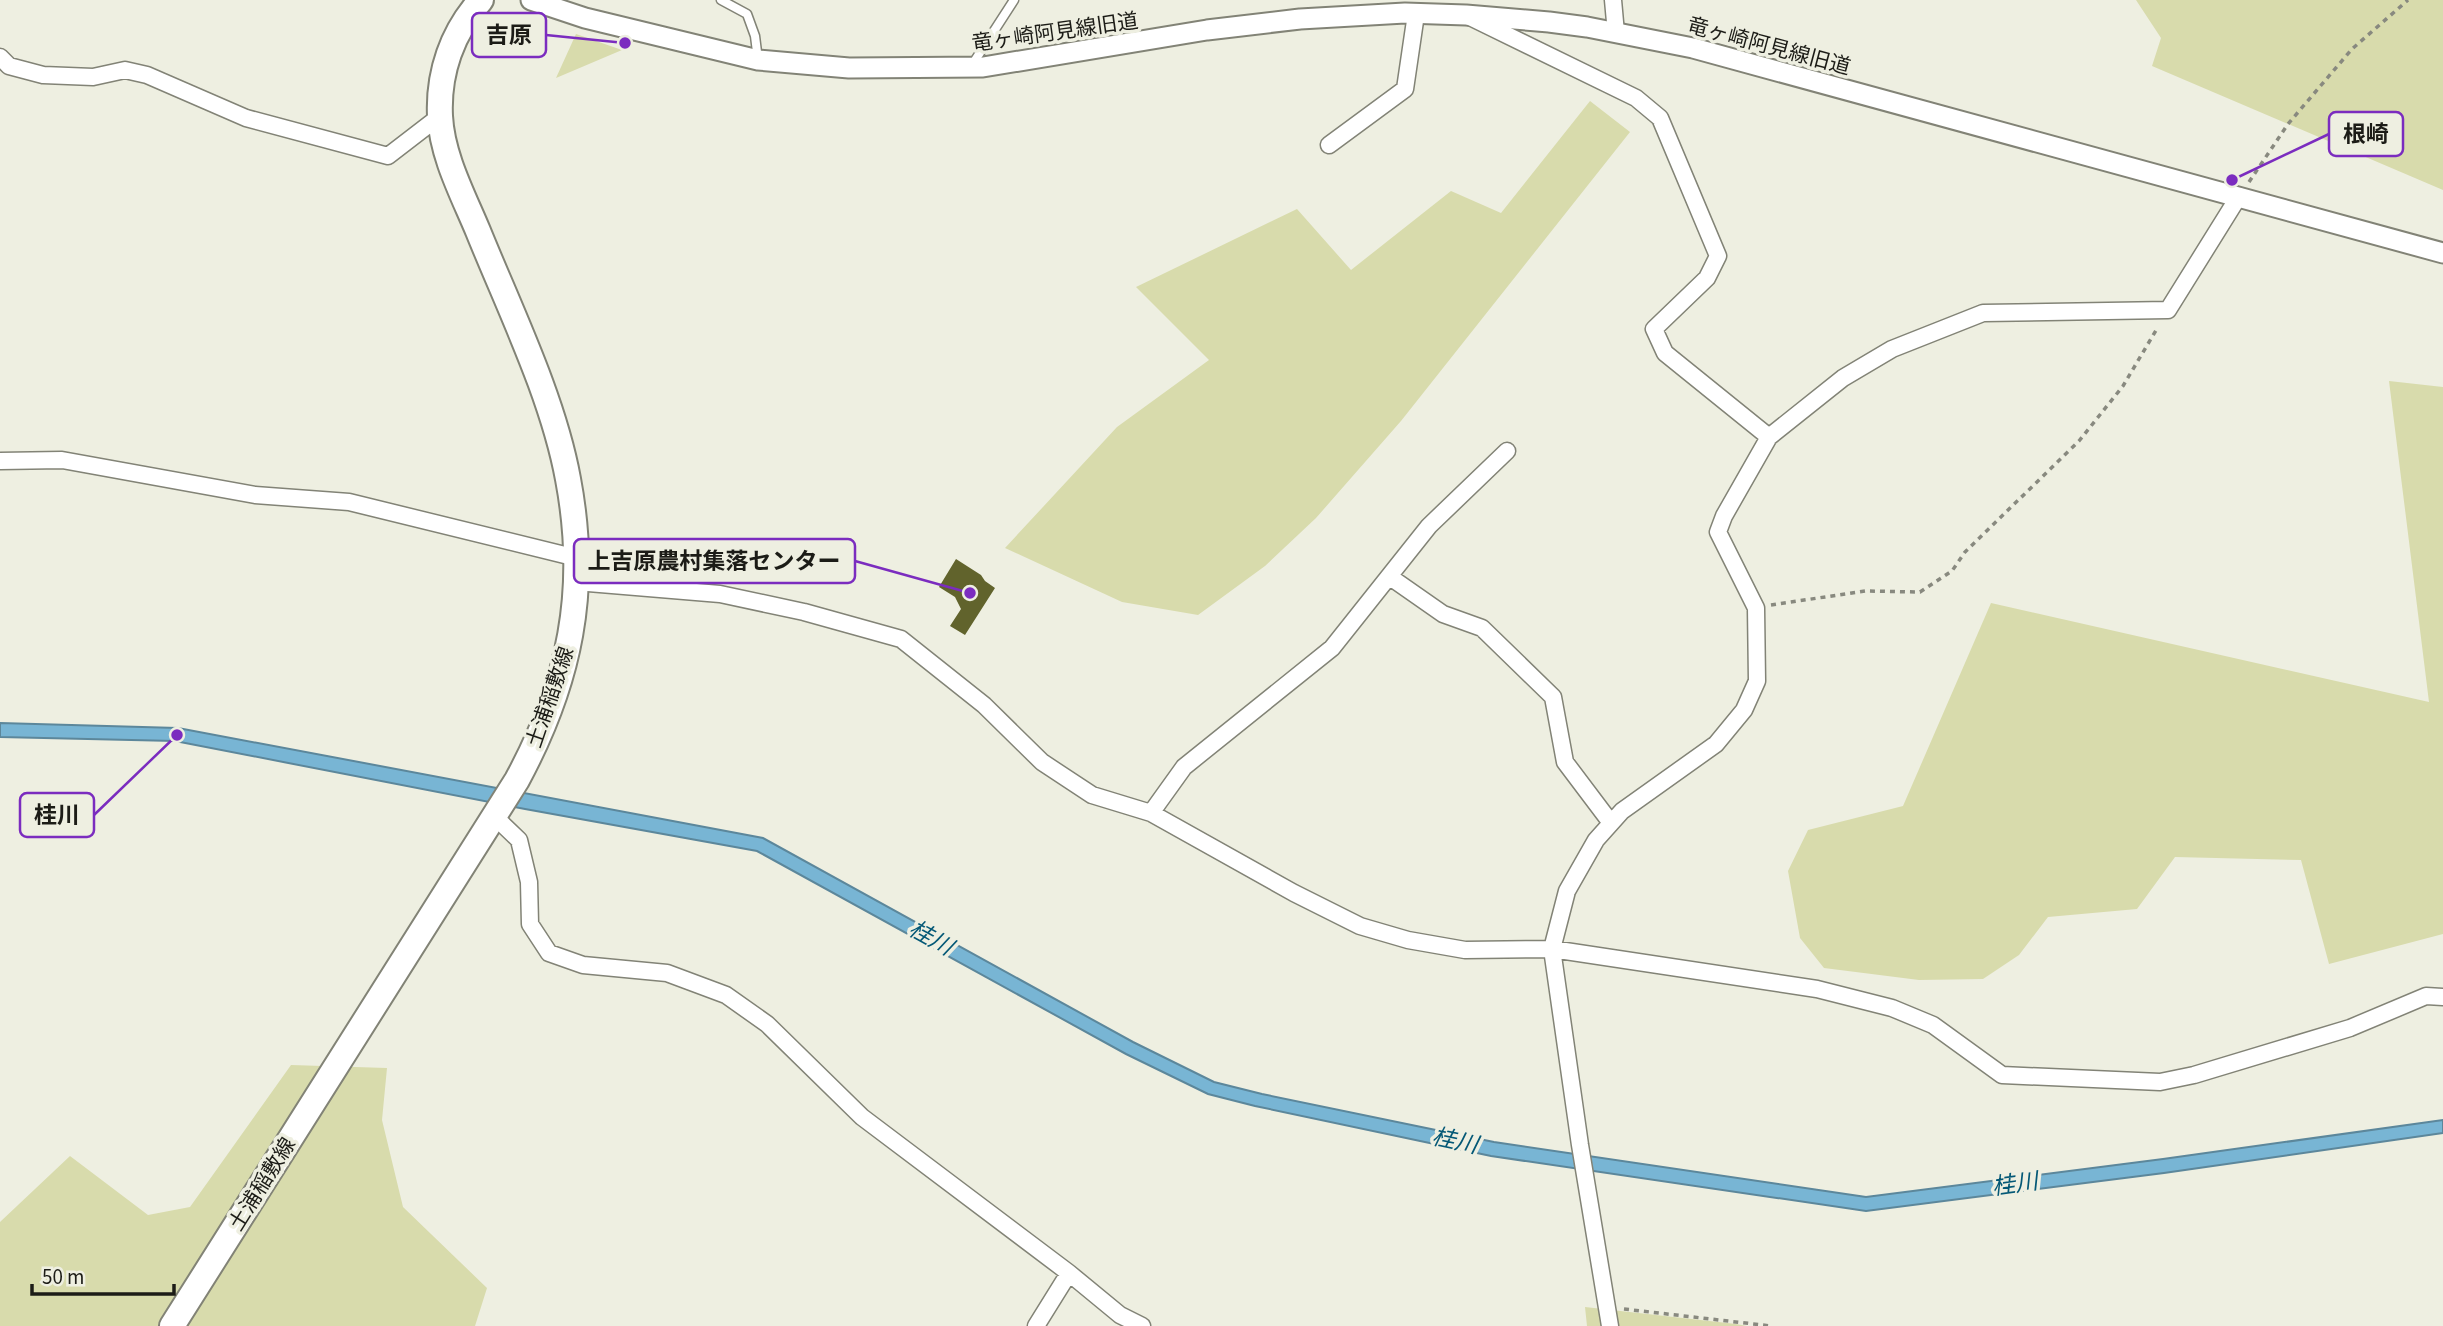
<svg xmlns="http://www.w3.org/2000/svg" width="2443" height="1326" font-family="'Source Sans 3','Noto Sans JP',sans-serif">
	<rect width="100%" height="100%" fill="#eeefe1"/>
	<path fill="#d8dbac" d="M2136,0H2443V190L2152,66L2161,38Z
		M576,34L622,50L556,78Z
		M1590,101L1630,132L1401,421L1316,518L1265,566L1198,615L1122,602L1005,548L1117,427L1209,360L1136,287L1297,209L1351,270L1451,191L1501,213Z
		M2389,381L2443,387V934L2329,964L2301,860L2175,857L2137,909L2048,917L2019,955L1983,979L1919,980L1824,968L1800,938L1788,871L1808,830L1903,806L1991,603L2429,702Z
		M291,1065L387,1068L382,1120L403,1207L487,1288L475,1326H0V1222L70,1156L148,1215L190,1207Z
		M1585,1307L1736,1324L1747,1326H1587Z"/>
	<path fill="#78b5d4" stroke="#5c879b" stroke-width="2" d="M0,723L178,728L763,838L1133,1042L1214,1082L1262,1094L1494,1142L1866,1197L2163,1159L2443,1120V1133L2164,1173L1866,1211L1491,1156L1255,1106L1208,1094L1126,1054L757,851L525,809L175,741L0,737Z"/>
	<path fill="#61632c" d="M956,559L981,575L985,581L995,588L965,635L950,626L961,609L955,597L939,587Z"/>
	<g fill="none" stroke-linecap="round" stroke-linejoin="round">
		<g stroke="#828376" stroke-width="11">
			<path id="service" d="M721,0L747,14L755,36L758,60
				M972,65L1014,0"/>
		</g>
		<g stroke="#828376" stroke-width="19">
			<path id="minor" d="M1613,0L1616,33
				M1470,17L1636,98L1660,118L1718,256L1707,278L1654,329L1665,353L1769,437
				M0,57L9,66L43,75L93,77L125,70L147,75L246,118L388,156L440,116
				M1329,145L1405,89L1416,14
				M0,461L62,460L255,495L349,502L577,558
				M1390,577L1443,614L1482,628L1553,697L1565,762L1611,823
				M576,582L720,594L804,612L901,639L984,705L1042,762L1092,795L1151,813L1294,893L1360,926L1408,940L1465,950L1552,949L1817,989L1892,1008L1933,1025L2002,1075L2160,1082L2194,1075L2350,1028L2426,996L2443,997
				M1151,813L1184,767L1332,648L1429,526L1507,451
				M495,817L519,840L529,882L530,924L549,953L583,965L667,973L726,995L767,1024L862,1117L1069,1273L1120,1315L1142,1326
				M1036,1326L1069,1273
				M1610,1326L1580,1145L1552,949L1567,891L1596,840L1622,811L1716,744L1744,710L1757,681L1756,608L1718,532L1724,516L1769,437L1843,378L1892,349L1983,313L2168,310L2239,196"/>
		</g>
		<g stroke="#828376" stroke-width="23">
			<path id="tertiary" d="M531,0L585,18L758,60L849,68L983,67L1207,30L1300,19L1405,13L1466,15L1549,22L1587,27L1693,48L2443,253"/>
		</g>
		<g stroke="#828376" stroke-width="28">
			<path id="primary" d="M172,1326L517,780C570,682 589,590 568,479C553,397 510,310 478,231C463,195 442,156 440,116C438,73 452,32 481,0"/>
		</g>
		<path stroke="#88897f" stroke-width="3.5" stroke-dasharray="5 5" stroke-linecap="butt" d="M2249,182L2288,124L2352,49L2408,0
			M1771,605L1865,591L1920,592L1952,571L1965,552L2079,441L2123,386L2158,327
			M1624,1309L1771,1326"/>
		<use href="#service" stroke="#fff" stroke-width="8"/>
		<use href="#minor" stroke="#fff" stroke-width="16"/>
		<use href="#tertiary" stroke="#fff" stroke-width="19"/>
		<use href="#primary" stroke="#fff" stroke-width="24"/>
	</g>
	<g text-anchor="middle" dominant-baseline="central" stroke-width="7" stroke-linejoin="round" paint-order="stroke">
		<g font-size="21" fill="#1c1c17" stroke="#eeefe1">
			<text transform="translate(1055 32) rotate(-8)">竜ヶ崎阿見線旧道</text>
			<text transform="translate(1769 46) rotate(15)">竜ヶ崎阿見線旧道</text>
			<text transform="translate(550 697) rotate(-71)">土浦稲敷線</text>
			<text transform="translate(262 1184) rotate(-58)">土浦稲敷線</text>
		</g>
		<g font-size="23" font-style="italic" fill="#045876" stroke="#eeefe1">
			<text transform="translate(931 938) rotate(29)">桂川</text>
			<text transform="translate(1455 1141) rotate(12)">桂川</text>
			<text transform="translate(2015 1184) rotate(-8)">桂川</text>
		</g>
	</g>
	<path fill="none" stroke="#7b2cbf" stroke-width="2.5" d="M625 43L546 35M2232 180L2329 134M970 593L855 561M177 735L94 815"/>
	<g fill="#7b2cbf" stroke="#eeefe1" stroke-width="2.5">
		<circle cx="625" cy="43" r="7"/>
		<circle cx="2232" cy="180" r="7"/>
		<circle cx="970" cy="593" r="7"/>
		<circle cx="177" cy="735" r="7"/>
	</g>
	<g fill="#eeefe1" stroke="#7b2cbf" stroke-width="2.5">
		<rect x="472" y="13" width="74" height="44" rx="7"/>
		<rect x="2329" y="112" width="74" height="44" rx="7"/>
		<rect x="574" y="539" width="281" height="44" rx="7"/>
		<rect x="20" y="793" width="74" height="44" rx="7"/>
	</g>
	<g font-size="23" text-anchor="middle" font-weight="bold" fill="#1c1c17">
		<text x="509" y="43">吉原</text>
		<text x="2366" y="142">根崎</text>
		<text x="714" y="569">上吉原農村集落センター</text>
		<text x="57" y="823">桂川</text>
	</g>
	<path d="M32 1284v10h142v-10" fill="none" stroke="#1c1c17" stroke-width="3.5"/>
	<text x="42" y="1284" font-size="21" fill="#1c1c17" stroke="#eeefe1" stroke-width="5" paint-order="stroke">50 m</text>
</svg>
